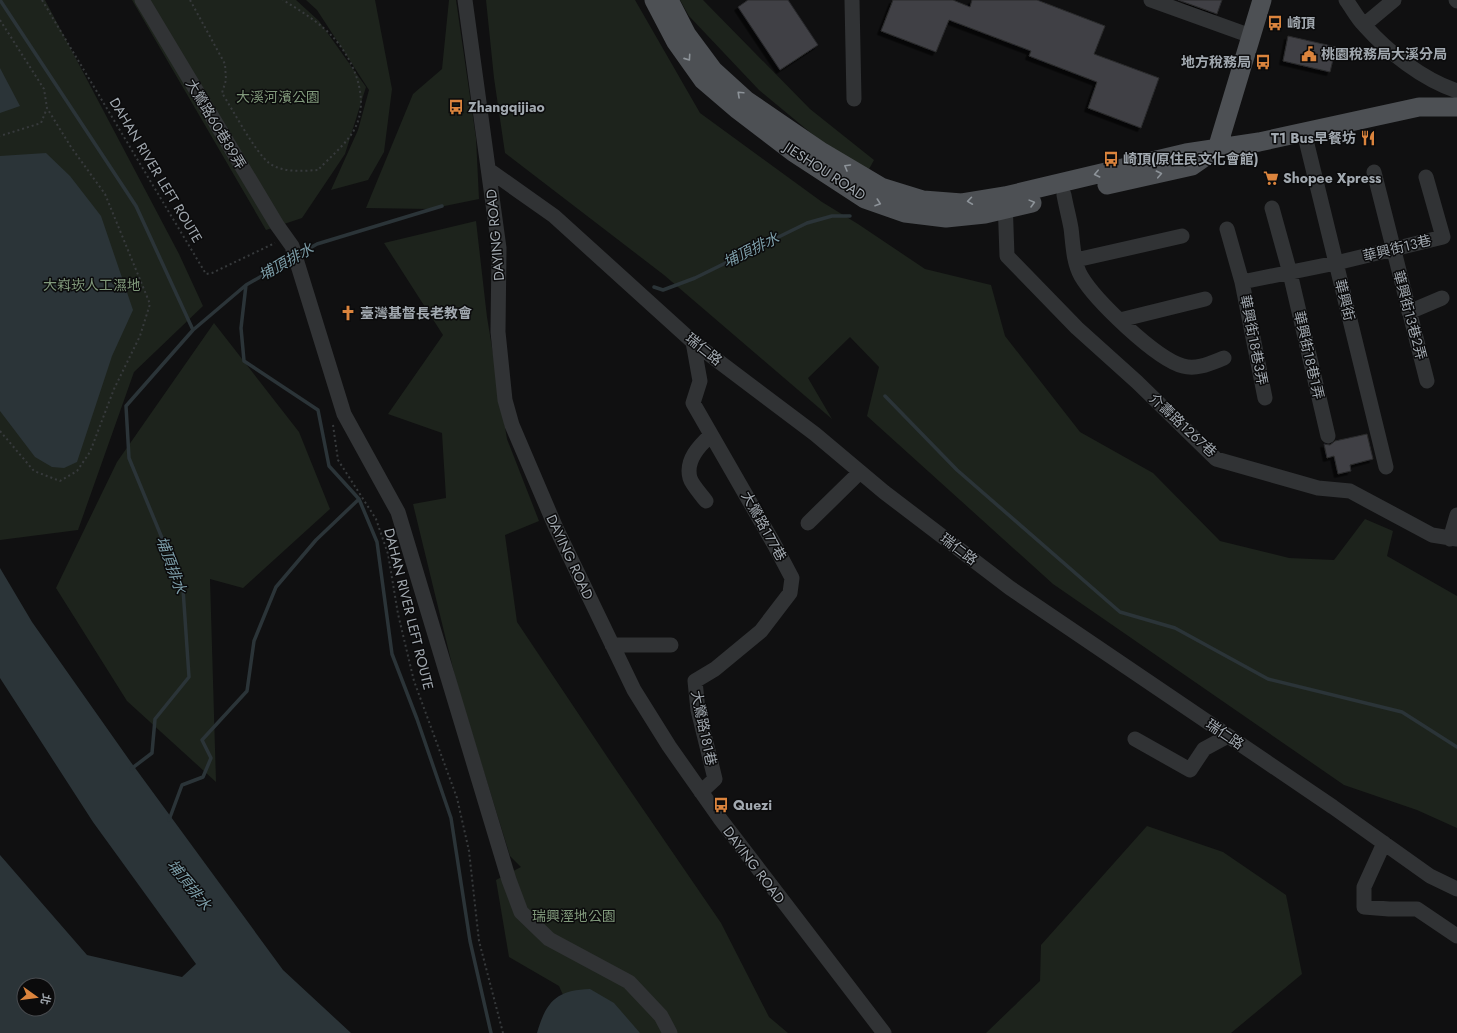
<svg xmlns="http://www.w3.org/2000/svg" width="1457" height="1033" font-family="Jost,'Noto Sans TC',sans-serif">
	<defs>
		<filter id="shadow"><feDropShadow dx="-3.5" dy="3.5" stdDeviation="0" flood-color="#0009"/></filter>
	</defs>
	<rect width="100%" height="100%" fill="#101011"/>
	<path fill="#1d231c" d="M0,0H45L179,254L203,306L134,372L78,530L0,540Z
		M132,0H296L319,21L366,87L345,154L302,218L266,230Z
		M306,0H375L392,89L384,152L368,180L331,190L358,130L369,90L317,10Z
		M449,0H456L476,138L479,199L430,209L366,208L413,94L442,69Z
		M486,0H635L700,113L822,202L858,224L925,269L991,285L1005,336L1080,432L1153,473L1220,541L1289,558L1334,560L1365,519L1393,531L1387,556L1457,596V828L1417,810L1344,785L1053,584L867,416L879,367L850,337L808,378L832,419L664,275L505,153L494,78Z
		M680,0H703L810,109L874,160L868,171L823,143L759,90L689,16Z
		M476,221L487,317L507,439L539,521L505,535L517,622L612,764L721,923L769,1017L788,1033H580L559,986L509,957L496,880L521,867L510,856L457,685L413,504L446,498L442,433L388,414L443,335L384,243Z
		M214,323L299,432L330,509L243,588L210,579L216,782L127,701L56,588L117,462Z
		M1147,826L1223,852L1286,895L1302,974L1231,1033H986L1040,981L1041,945Z"/>
	<path fill="#2b3438" fill-rule="evenodd" d="M0,68L20,106L0,113Z
		M46,153L70,176L101,216L133,310L112,356L77,462L64,468L52,467L35,457L0,411V156Z
		M0,568L32,622L130,761L283,970L351,1033H0V855L87,955L182,977L196,964L93,822L0,678ZM24,985H48V1009H24Z
		M590,989L614,1003L640,1033H537C546,1002 556,990 590,989Z"/>
	<g fill="none" stroke-linecap="round" stroke-linejoin="round">
		<path stroke="#2b3438" stroke-width="3.5" d="M0,0L136,206L193,330
			M298,255L317,244L442,206
			M246,285L241,328L244,361L318,410L329,466L359,499L377,542L392,654L417,719L451,818L470,941L491,1033
			M654,287L663,290L695,278L807,223L832,216H850
			M885,396L957,470L1120,612L1175,628L1268,679L1402,712L1457,747
			M131,769L152,753L155,719L189,677L183,589L129,458L126,406L193,330L246,285L293,258
			M169,820L182,785L203,777L211,758L202,740L247,691L254,641L276,587L316,540L359,499"/>
	</g>
	<path fill="#3f4044" stroke="#2a2a2c" filter="url(#shadow)" d="M748,0H788L818,45L780,70L738,7Z
		M893,0H953L970,7L972,0H1037L1105,26L1094,54L1159,78L1141,128L1088,108L1097,82L1029,56L1031,51L949,20L936,52L881,31Z
		M1178,0H1222L1217,14Z
		M1288,36L1336,47L1330,72L1283,61Z
		M1367,434L1373,459L1350,465L1351,471L1338,474L1334,456L1327,458L1324,444L1330,445L1335,441Z"/>
	<g fill="none" stroke-linecap="round" stroke-linejoin="round">
		<path stroke="#373a3c" stroke-width="2" stroke-dasharray="2 3" stroke-linecap="butt" d="M42,0L206,274L212,273L275,243
			M190,0L225,64L226,80L222,93C233,110 255,152 269,163C283,173 302,171 318,170C329,158 350,141 356,126C370,96 352,56 330,34C316,20 299,10 283,0
			M0,20L44,89L47,108L41,123L0,136
			M333,425L338,460L376,519L388,554L398,614L414,681L457,798L469,851L479,941L503,1033
			M0,431L34,471L60,481L77,471L90,452L114,389L140,336L150,304L105,194L71,147L47,108"/>
		<path stroke="#313335" stroke-width="15" d="M142,0L277,225L292,246L344,414L398,512L509,880L521,912L549,939L629,982L661,1016L670,1033
			M465,0L499,248L498,332L505,400L512,425L556,528L634,690L669,746L721,820L884,1033
			M852,0L854,99
			M1151,0L1251,36
			M1346,0C1352,8 1357,18 1364,25C1389,53 1422,79 1457,91
			M1456,0L1457,1
			M1364,25L1394,0
			M1304,132L1386,467
			M489,170L554,216L693,342L815,434L884,492L1010,588L1333,807L1430,876L1457,889
			M1374,172L1427,381
			M1064,195C1066,206 1069,217 1071,228C1073,243 1073,262 1081,276C1095,300 1156,359 1183,366C1197,370 1211,363 1224,358
			M1005,199L1007,256L1077,328L1137,382L1216,459L1318,488L1350,491L1432,535L1457,539
			M1272,208L1290,273L1328,436
			M1227,229L1242,282L1265,398
			M1076,260L1182,236
			M1242,282L1336,263L1443,237L1426,177
			M1409,312L1442,298
			M1120,320L1205,299
			M693,342L700,381L693,403L774,544L792,578L790,593L761,631L715,669L695,681L698,710L715,779L701,792
			M706,501C701,494 692,485 690,478C685,460 700,445 711,435
			M808,523L860,472
			M1450,539L1457,515
			M612,645H671
			M1135,739L1190,770L1204,749L1228,736
			M1384,843L1364,887V907L1389,909H1417L1457,936"/>
		<path stroke="#4d5054" stroke-width="19" d="M654,0L676,42L703,80L738,110L793,152L865,199L905,213L946,218L985,214L1032,203
			M669,0L687,35L713,70L746,100L822,152L881,187L923,200L962,203L1005,196L1186,153L1259,142L1419,107H1457
			M1217,149L1262,0
			M1107,185L1192,166L1215,150"/>
	</g>
	<defs><path id="oneway-chevron" d="M-2-3.5L2.5 0L-2 3.5" fill="none" stroke-width="1.6" stroke-linecap="round" stroke-linejoin="round"/></defs>
	<g stroke="#8d9399">
		<use href="#oneway-chevron" transform="translate(688 58) rotate(55)"/>
		<use href="#oneway-chevron" transform="translate(740 94) rotate(-137)"/>
		<use href="#oneway-chevron" transform="translate(847 167) rotate(-150)"/>
		<use href="#oneway-chevron" transform="translate(1097 174) rotate(167)"/>
		<use href="#oneway-chevron" transform="translate(1159 174) rotate(-12)"/>
		<use href="#oneway-chevron" transform="translate(970 201) rotate(172)"/>
		<use href="#oneway-chevron" transform="translate(878 203) rotate(19)"/>
		<use href="#oneway-chevron" transform="translate(1032 203) rotate(-15)"/>
	</g>
	<defs>
		<g id="bus-bare" transform="scale(1.2)"><path d="M-5-6H5V4H4V6H2V4H-2V6H-4V4H-5ZM-3.5-4V0h7V-4ZM-3.5 1.2v1.5H-2V1.2ZM2 1.2v1.5H3.5V1.2Z" fill="#db843d" stroke="#0b0b0c" stroke-width="2.5" paint-order="stroke"/></g>
		<g id="civic-bare" transform="scale(1.2)"><path d="M-.6-6.5H3V-4.5H.6V-3L4-1V1h2V6H-6V1h2V-1L-.6-3ZM-1.2 2.5V6h2.4V2.5Z" fill="#db843d" stroke="#0b0b0c" stroke-width="2.5" paint-order="stroke"/></g>
		<g id="restaurant-bare" transform="scale(1.2)"><path d="M-5-6h1v4h1v-4h1v4h1v-4h1v5L-1.5 .5V6h-2V.5L-5-1ZM5-6V6H3V1.5H1.5Q1.5-4 5-6Z" fill="#db843d" stroke="#0b0b0c" stroke-width="2.5" paint-order="stroke"/></g>
		<g id="supermarket-bare" transform="scale(1.2)"><path d="M-6-5.5h2.5l.6 2H6L4.5 2H-2.5L-4.4-4H-6ZM-1.5 3.2a1.3 1.3 0 1 0 .1 0ZM3 3.2a1.3 1.3 0 1 0 .1 0Z" fill="#db843d" stroke="#0b0b0c" stroke-width="2.5" paint-order="stroke"/></g>
		<g id="church-bare" transform="scale(1.2)"><path d="M-1.2-6h2.4v3.5h3.3v2.4h-3.3V6h-2.4V-.1h-3.3v-2.4h3.3Z" fill="#db843d" stroke="#0b0b0c" stroke-width="2.5" paint-order="stroke"/></g>
	</defs>
	<g fill-rule="evenodd">
		<use href="#bus-bare" x="1275" y="23"/>
		<use href="#civic-bare" x="1309" y="54"/>
		<use href="#bus-bare" x="1263" y="62"/>
		<use href="#bus-bare" x="456" y="107"/>
		<use href="#restaurant-bare" x="1368" y="138"/>
		<use href="#bus-bare" x="1111" y="159"/>
		<use href="#supermarket-bare" x="1271" y="178"/>
		<use href="#church-bare" x="348" y="313"/>
		<use href="#bus-bare" x="721" y="805"/>
	</g>
	<g text-anchor="middle" dominant-baseline="central" stroke-width="3" stroke-linejoin="round" paint-order="stroke">
		<g font-size="14" font-weight="bold" fill="#a2a9b0" stroke="#0b0b0c" text-anchor="start">
			<text x="1287" y="23">崎頂</text>
			<text x="1321" y="54">桃園稅務局大溪分局</text>
			<text x="1251" y="62" text-anchor="end">地方稅務局</text>
			<text x="468" y="107">Zhangqijiao</text>
			<text x="1356" y="138" text-anchor="end">T1 Bus早餐坊</text>
			<text x="1123" y="159">崎頂(原住民文化會館)</text>
			<text x="1283" y="178">Shopee Xpress</text>
			<text x="360" y="313">臺灣基督長老教會</text>
			<text x="733" y="805">Quezi</text>
		</g>
		<g font-size="14" fill="#80997b" stroke="#0b0b0c">
			<text x="278" y="97">大溪河濱公園</text>
			<text x="92" y="285">大嵙崁人工濕地</text>
			<text x="574" y="916">瑞興溼地公園</text>
		</g>
		<g font-size="14" fill="#a2a9b0" stroke="#0b0b0c">
			<text transform="translate(216 124) rotate(59)">大鶯路60巷89弄</text>
			<text transform="translate(156 170) rotate(59)">DAHAN RIVER LEFT ROUTE</text>
			<text transform="translate(825 171) rotate(33)">JIESHOU ROAD</text>
			<text transform="translate(495 235) rotate(-95)">DAYING ROAD</text>
			<text transform="translate(1397 248) rotate(-14)">華興街13巷</text>
			<text transform="translate(1345 300) rotate(76)">華興街</text>
			<text transform="translate(1410 315) rotate(75)">華興街13巷2弄</text>
			<text transform="translate(1254 340) rotate(79)">華興街18巷3弄</text>
			<text transform="translate(704 349) rotate(39)">瑞仁路</text>
			<text transform="translate(1309 355) rotate(77)">華興街18巷1弄</text>
			<text transform="translate(1183 425) rotate(43)">介壽路1267巷</text>
			<text transform="translate(764 526) rotate(61)">大鶯路177巷</text>
			<text transform="translate(959 549) rotate(37)">瑞仁路</text>
			<text transform="translate(570 557) rotate(65)">DAYING ROAD</text>
			<text transform="translate(409 609) rotate(76)">DAHAN RIVER LEFT ROUTE</text>
			<text transform="translate(704 728) rotate(78)">大鶯路181巷</text>
			<text transform="translate(1225 734) rotate(34)">瑞仁路</text>
			<text transform="translate(754 865) rotate(53)">DAYING ROAD</text>
		</g>
		<g font-size="15" font-style="italic" fill="#7c9da8" stroke="#0b0b0c">
			<text transform="translate(751 250) rotate(-26)">埔頂排水</text>
			<text transform="translate(286 262) rotate(-29)">埔頂排水</text>
			<text transform="translate(171 565) rotate(70)">埔頂排水</text>
			<text transform="translate(189 885) rotate(51)">埔頂排水</text>
		</g>
	</g>
	<g transform="translate(36 997) rotate(104)"><circle r="19" fill="#0b0b0c" stroke="#474a4e"/>
	<path d="M0-3L7 15L0 10L-7 15Z" fill="#db843d"/>
	<text y="-6" font-size="11" font-weight="bold" text-anchor="middle" fill="#a2a9b0">北</text>
	</g>
</svg>
